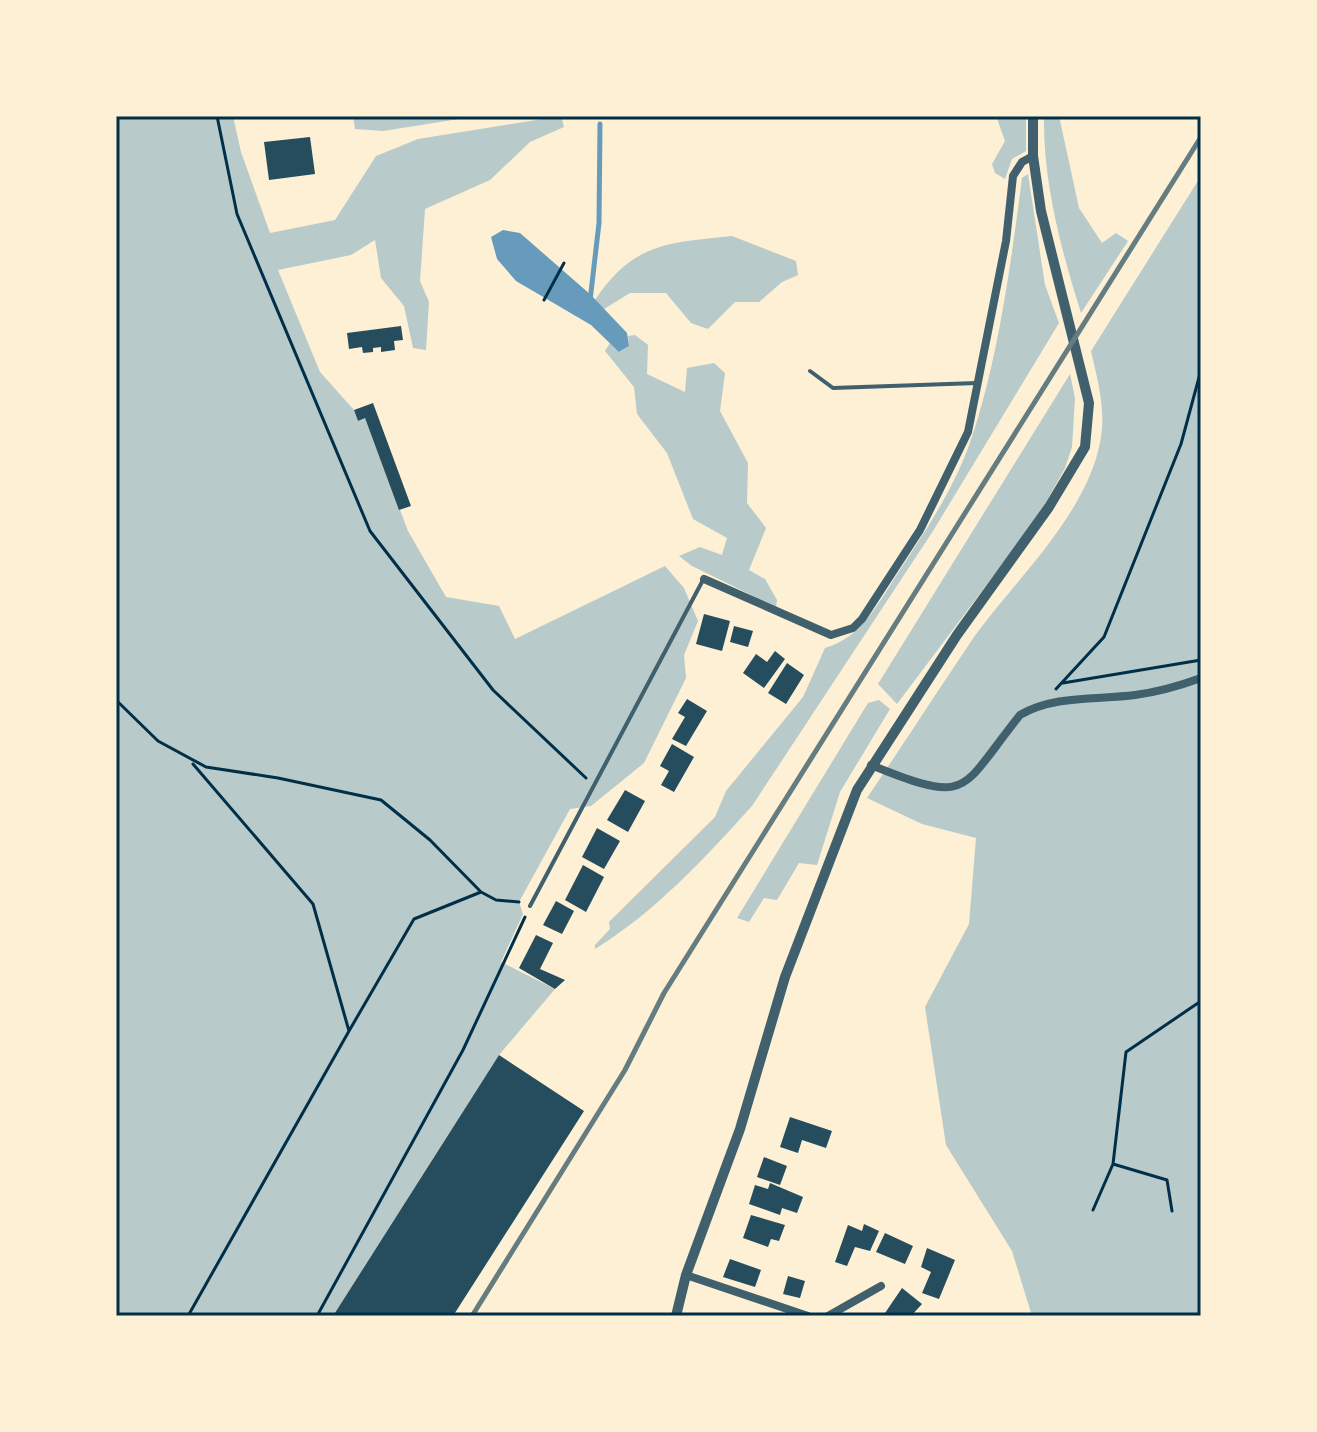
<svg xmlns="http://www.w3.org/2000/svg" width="1317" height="1432" font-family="Rubik,sans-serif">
	<rect width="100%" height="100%" fill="#fdf0d5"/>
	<path fill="#b9caca" d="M116,116H233L241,152L270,233L335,220L376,156L418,139L561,116L564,127L530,142L490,180L425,209L420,281L429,302L426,350L413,348L404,306L381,278L375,240L351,255L278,270L320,372L354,410L358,421L365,418L408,531L446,597L499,606L515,639L665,566L684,588L698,621L684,655L686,678L644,763L591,806L570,809L519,902L523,914L501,962L555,989L499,1055L333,1316H116Z
		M353,116H478L383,131L355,129Z
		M996,116L1026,117V151L1012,159L1005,179L995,173L992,164L1005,141Z
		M1044,116H1059L1079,208L1102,243L1116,233L1128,241L1081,313C1061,249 1043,183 1044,116Z
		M1028,174L1045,285L1059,323L933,531L752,806C706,857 654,913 595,949V945L610,929L609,922L715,817L726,791L803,697L825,648C860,638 877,606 896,576C922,536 951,494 968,448C997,369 1011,263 1022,178Z
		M1201,176V1316H1032L1012,1251L946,1145L925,1007L969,924L976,838L922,824L867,798C902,746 937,692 972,640C1015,579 1095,508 1102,429C1104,403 1097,377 1091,351Z
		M732,236L796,261L798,275L782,282L759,302H735L708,329L691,323L666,293H630L604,309L595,300C634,242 668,243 732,236Z
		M635,335L648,345L647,374L685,392L687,368L714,363L725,373L720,411L748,463L747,503L766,528L749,570L765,579L777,600L776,607L692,566L679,556L700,547L722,555L727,538L693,519L667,453L637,414L634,387L605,351L610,343L620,352L629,346L628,336Z
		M1070,374L1075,398L1072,447L1065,468L1039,515L897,704L878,684Z
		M879,700L890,709L840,792L817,865L799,863L777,900L764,898L749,922L737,918L868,703Z"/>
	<path fill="#669bbc" d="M503,230L520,233L591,295L627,333L629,346L619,352L591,325L516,281L497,259L491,237Z"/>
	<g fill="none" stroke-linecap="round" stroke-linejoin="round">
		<path stroke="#669bbc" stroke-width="5" d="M590,301L599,223L600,124"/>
	</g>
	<path fill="#264d5e" d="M310,137L315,174L269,180L264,142Z
		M401,326L403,340L394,341L395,350L381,352V347L373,348V352L363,353L362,347L349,349L347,333Z
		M373,403L411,506L399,510L365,418L358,421L354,410Z
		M704,614L730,621L722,651L696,644Z
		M734,626L753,631L748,647L730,642Z
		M775,651L785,659L764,688L743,673L756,654L767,662Z
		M787,663L804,675L786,704L768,693Z
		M687,699L707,711L686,746L672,739L685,717L678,713Z
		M672,744L694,757L674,792L661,785L669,771L660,766Z
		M625,790L645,801L628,832L607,820Z
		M597,828L620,841L604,869L582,857Z
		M583,865L604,877L586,912L565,900Z
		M556,901L574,911L562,934L543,925Z
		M536,935L553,943L540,969L565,980L555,989L519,968Z
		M499,1055L584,1111L453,1316H333Z
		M790,1117L832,1131L826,1148L802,1140L798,1153L780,1147Z
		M764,1157L787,1166L780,1185L757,1177Z
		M770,1183L803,1197L797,1213L782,1208L780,1215L749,1204L755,1185L768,1189Z
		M751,1215L785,1225L779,1241L771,1239L768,1247L743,1238Z
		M864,1224L879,1231L870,1251L855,1247L847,1266L835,1262L848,1225L862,1231Z
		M885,1233L913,1246L905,1264L876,1252Z
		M927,1248L955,1260L939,1299L922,1293L931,1272L921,1267Z
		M730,1259L761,1270L755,1287L723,1277Z
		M788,1276L805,1281L800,1298L783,1294Z
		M902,1288L922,1304L911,1316H883Z"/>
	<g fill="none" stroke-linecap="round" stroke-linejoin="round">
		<path stroke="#003049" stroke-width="3" d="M217,116L237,214L370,531L493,690L586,778
			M544,300L564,263
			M1063,683L1201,660
			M1056,689L1104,637L1181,444L1201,370
			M116,700L158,741L206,767L278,778L381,800L430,840L481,892L496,900L519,902
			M349,1031L414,919L481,892
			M1113,1164L1167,1180L1172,1211
			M1093,1210L1113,1164L1126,1052L1201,1001
			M188,1316L349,1031L313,904L193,764
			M317,1316L463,1050L525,917"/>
		<path stroke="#3f606c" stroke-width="4" d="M810,371L833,388L977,383
			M530,906L703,580"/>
		<path stroke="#3f606c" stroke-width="8" d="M704,579L831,635L853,628L862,619L920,530L968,432L1006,241L1013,176L1022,162L1033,156
			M871,765C972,806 959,791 1020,715C1054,695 1097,700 1135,695C1158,692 1179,686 1201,678
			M686,1275L808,1316
			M828,1316L881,1286"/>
		<path stroke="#3f606c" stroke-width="10" d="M676,1316L686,1275L740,1129L785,977L857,790L957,635L1049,507L1085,447L1089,403L1041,211L1033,156V116"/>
		<path stroke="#657d81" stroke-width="5" d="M472,1316L625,1070L664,993L1201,137"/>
	</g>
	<rect width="1317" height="1432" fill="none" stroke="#fdf0d5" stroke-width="236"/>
	<rect x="118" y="118" width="1081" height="1196" fill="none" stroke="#003049" stroke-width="3"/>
</svg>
